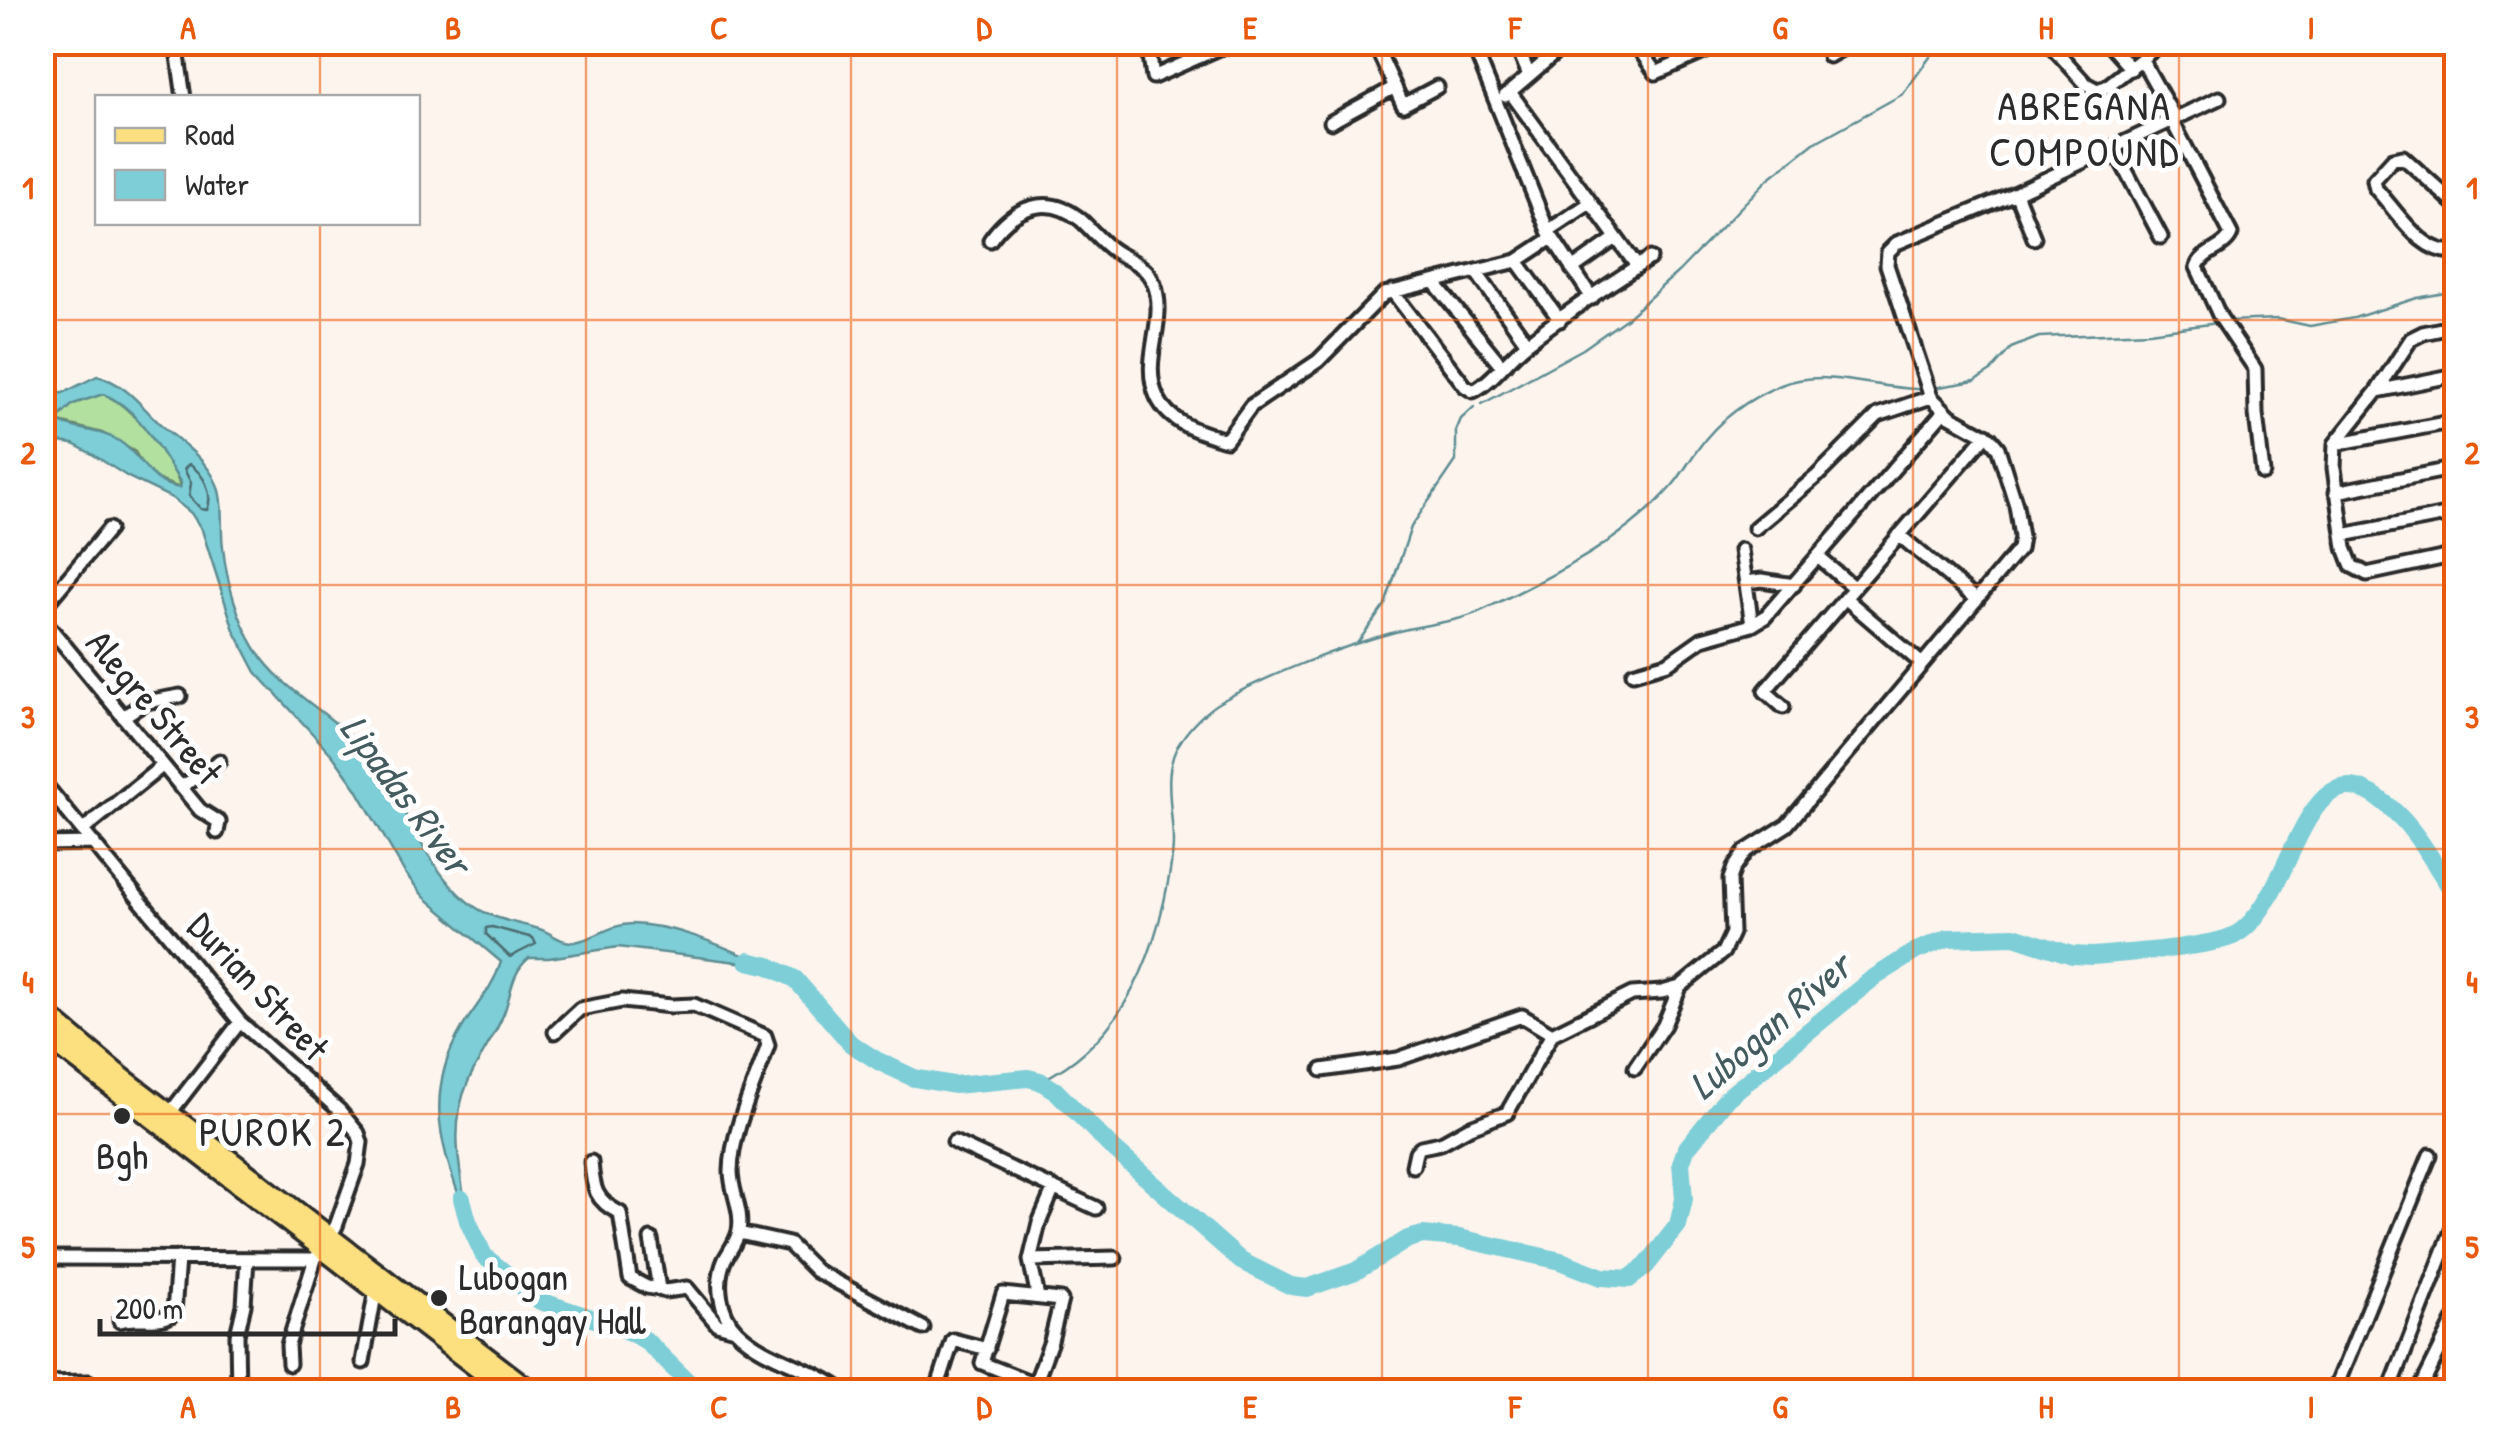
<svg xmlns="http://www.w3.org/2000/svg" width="2499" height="1434" font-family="'Patrick Hand',sans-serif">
	<rect width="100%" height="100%" fill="#fef4ee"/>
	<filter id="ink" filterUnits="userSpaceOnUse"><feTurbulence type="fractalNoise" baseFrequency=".01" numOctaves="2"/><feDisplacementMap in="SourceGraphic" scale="20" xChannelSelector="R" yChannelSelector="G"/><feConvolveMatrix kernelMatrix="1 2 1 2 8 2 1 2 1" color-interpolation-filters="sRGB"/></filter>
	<g filter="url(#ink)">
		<path fill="#b1e09f" stroke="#6e8665" stroke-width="2.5" d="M103,394C132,405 174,459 180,488L156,479L147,473L135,452L102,433L59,422V417L73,404Z"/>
		<path fill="#7eced7" stroke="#5d8d92" stroke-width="2.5" fill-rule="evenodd" d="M97,376C123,382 139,403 157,421C177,441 202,454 215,480C225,498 220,527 223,547C226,580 238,620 255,648C281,690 328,711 361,746C401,790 420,863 468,902C489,919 515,922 539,929C551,932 560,943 574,942C594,939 611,924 632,924C679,925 726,948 769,966L618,947L549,958H529C511,973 512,992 504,1013C495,1037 478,1058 468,1082C448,1127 461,1174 468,1221C443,1152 421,1097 462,1028C476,1005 493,988 501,962L424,897L405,873L356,788L333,756L256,672L234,630L202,530L191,513L172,498L128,477L92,454L73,444L43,440V395L63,393ZM103,394C140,408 160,452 181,483L180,488C149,485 143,456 119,441C100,429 77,431 59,422V417L73,404Z"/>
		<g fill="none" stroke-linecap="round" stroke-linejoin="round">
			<path stroke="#4c6c70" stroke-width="2.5" d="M189,464C204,474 214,493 207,510L201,509L189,496L191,483L184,469Z
				M492,927L533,938L536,944L510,957L486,934V928Z"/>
			<path stroke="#5d8d92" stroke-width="2.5" d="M2229,321L2278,319L2310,326L2354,318L2417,298L2456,291
				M1933,388L1975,381L1991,371L2011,348L2039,337L2149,332L2218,323
				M1482,404L1583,349L1627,318L1679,271L1768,179L1814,143L1903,94L1941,42
				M1358,642L1385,605L1411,527L1456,461V431L1461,419L1474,407
				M1040,1081C1113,1047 1147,976 1164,902C1168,883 1173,861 1173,842C1173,807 1160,769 1182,739C1190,727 1207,709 1220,702C1268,675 1342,646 1395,632C1423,624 1457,623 1483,610C1549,577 1623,543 1672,486C1682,475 1689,461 1698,449C1718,420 1749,398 1781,385C1828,367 1875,390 1923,389"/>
			<path stroke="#7eced7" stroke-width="18" d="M748,961L769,966L795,979L851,1044L878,1061L914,1078L954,1085L1028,1078L1040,1081L1056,1091L1108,1144L1241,1261L1291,1286L1307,1288L1356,1271L1408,1239L1423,1235L1459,1238L1561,1261L1602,1277L1629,1279L1646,1266L1678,1225L1684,1199L1681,1163L1686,1149L1727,1098L1872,979L1916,951L1948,938L2014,936L2072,955L2092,956C2124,953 2210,948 2235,935C2300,899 2302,711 2404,821C2424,843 2439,872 2456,896
				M462,1199L468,1221L484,1256L540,1301L619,1327L645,1340L698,1392"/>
			<g stroke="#2b2b2b" stroke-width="19">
				<path id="street" d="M176,42L184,98
					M1148,42L1153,77L1224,46L1260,47L1289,42
					M1374,42L1403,105L1437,87
					M1472,42L1548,231L1592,298
					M1515,42L1529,75
					M1634,42L1656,73L1706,51
					M2048,42L2086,84L2097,90L2106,87L2163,42
					M2107,42L2131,69
					M1829,56L1854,42
					M2142,60L2174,117
					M1510,92L1637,266
					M1505,96L1568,42
					M2171,119L2231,234C2226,249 2202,251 2197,267L2220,317L2255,369L2256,414L2263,473
					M1331,122L1395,87
					M2114,148L2161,237
					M2016,193L2034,238
					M2456,205L2403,157L2393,159L2374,180L2376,189C2397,211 2423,257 2456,251
					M1548,231L1590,203
					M990,240C1013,208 1047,192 1081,220C1092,230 1102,243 1114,251C1131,262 1146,264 1154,284C1168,321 1140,360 1157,397C1170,424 1199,432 1226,440L1251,406L1318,361L1384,294L1517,261L1552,238
					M1517,261L1560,320
					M1572,269L1616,238
					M1476,272L1527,343
					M1434,282L1501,365
					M1392,291L1465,386L1473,391C1490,384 1509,357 1526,344C1565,313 1608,285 1650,258
					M2456,326L2423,333L2411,339L2377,391L2335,444L2334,468L2345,548L2352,566L2367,574L2456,555
					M2377,391L2456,375
					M2335,444L2456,421
					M42,455L43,456
					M2336,492L2456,468
					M1755,528L1817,476L1878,415L1931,397
					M1899,535L1977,600
					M2343,535L2456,513
					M1741,550L1752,625
					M1818,557L1854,588
					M1746,582L1762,580L1794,585
					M1845,598L1922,664
					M42,609L109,529
					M42,618L200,810L219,822L217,832
					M1633,673L1668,663L1702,639L1752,625L1765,617L1944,411
					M1783,707L1765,691L1986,435
					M123,717L146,702L180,696
					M42,781L240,1022L339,1110L358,1133L361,1142L358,1164L336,1226L315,1259L288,1345L289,1364
					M180,787L207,772L219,761
					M83,830L162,766
					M42,844L94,843
					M555,1032L580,1009L622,1001L671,1006L694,1005L765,1036L768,1045C755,1085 732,1128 731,1171C731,1192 743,1210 739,1231C737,1241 730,1250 725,1259C715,1281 719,1313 737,1331C766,1360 811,1366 844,1392
					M1635,1068L1664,1025L1680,987
					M1322,1070L1398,1059L1522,1016L1552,1034
					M166,1118L240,1022
					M954,1142L1096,1208
					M591,1162C593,1188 595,1201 620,1213L630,1278L647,1287L659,1289
					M1413,1166L1416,1152L1421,1147L1441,1143L1468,1128L1507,1113L1552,1034L1632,994L1662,992L1680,987L1723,952L1732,933L1730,879L1734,868L1746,851L1787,825L2019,549L2021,537L2016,505L1998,448L1990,438L1950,416L1931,397L1887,265L1888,252L1897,243L2016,193L2219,98
					M739,1233L789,1244L816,1271L923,1328
					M651,1239L659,1289L665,1291L687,1288L717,1324L735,1329
					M42,1258L315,1259
					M1030,1260L1115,1258
					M1003,1294L1061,1300L1051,1341L1035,1384L982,1363Z
					M1038,1297L1030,1260L1039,1223L1054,1188
					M120,1321C138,1315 159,1325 174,1313L178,1258
					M363,1362L376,1289
					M42,1383L89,1382
					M238,1392L237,1335L244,1305L247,1259
					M936,1392L953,1340L987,1349
					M1006,1392L1011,1376
					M2334,1392L2430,1155
					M2389,1392L2456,1220
					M2419,1392L2456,1317"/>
			</g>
			<g stroke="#2b2b2b" stroke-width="25">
				<path id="primary" d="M42,1011L116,1073L532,1392
					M42,1033L509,1392"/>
			</g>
			<use href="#street" stroke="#fff" stroke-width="11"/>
			<use href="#primary" stroke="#fce080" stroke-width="18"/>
		</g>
	</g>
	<path fill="none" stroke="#e8590c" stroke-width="2.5" stroke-opacity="0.55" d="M320,42V98M586,42V1392M851,42V1392M1117,42V1392M1382,42V1392M1648,42V1392M1913,42V1392M2179,42V1392M320,222V1392M42,320H2456M42,585H2456M42,849H2456M42,1114H2456"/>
	<g fill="#2b2b2b" stroke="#fff" stroke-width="4">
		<circle cx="122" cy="1116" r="10"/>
		<circle cx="439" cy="1298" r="10"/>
	</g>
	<g text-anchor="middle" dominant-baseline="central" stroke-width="10" stroke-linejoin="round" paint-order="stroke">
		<g font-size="38" fill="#2b2b2b" stroke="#fff">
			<text transform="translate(155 707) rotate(50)">Alegre Street</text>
			<text transform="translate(259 986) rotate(47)">Durian Street</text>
		</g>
		<g font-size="38" fill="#2b2b2b" stroke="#fff">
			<text x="122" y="1155">Bgh</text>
			<text x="459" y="1276" text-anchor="start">Lubogan<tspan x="459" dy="44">Barangay Hall</tspan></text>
		</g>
		<g font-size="40" letter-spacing="2.5" fill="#2b2b2b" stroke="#fff">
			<text x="2085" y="105">ABREGANA<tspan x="2085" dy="46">COMPOUND</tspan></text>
			<text x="273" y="1131">PUROK 2</text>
		</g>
		<g font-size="40" font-style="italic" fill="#445c5f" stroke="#fff">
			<text transform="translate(407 794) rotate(53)">Lipadas River</text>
			<text transform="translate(1769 1025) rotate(-41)">Lubogan River</text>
		</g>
	</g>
	<rect width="2499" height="1434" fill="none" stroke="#fff" stroke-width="110"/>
	<rect x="95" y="95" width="325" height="130" fill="#ffffff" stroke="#aaaaaa" stroke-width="2.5"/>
	<rect x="115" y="128" width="50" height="15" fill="#fce080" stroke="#aaaaaa" stroke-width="2.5"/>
	<text x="185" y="145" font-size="30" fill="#2b2b2b">Road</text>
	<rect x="115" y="170" width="50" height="30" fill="#7eced7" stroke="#aaaaaa" stroke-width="2.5"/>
	<text x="185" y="195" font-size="30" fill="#2b2b2b">Water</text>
	<path d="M100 1319v15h295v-15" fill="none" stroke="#2b2b2b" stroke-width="5"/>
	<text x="115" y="1319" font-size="30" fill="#2b2b2b" stroke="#ffffff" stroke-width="8" paint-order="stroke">200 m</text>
	<rect x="55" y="55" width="2389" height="1324" fill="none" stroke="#e8590c" stroke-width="4"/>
	<g font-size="32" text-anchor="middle" font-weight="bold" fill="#e8590c">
		<text x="188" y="39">A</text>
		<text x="453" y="39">B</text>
		<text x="719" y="39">C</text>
		<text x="984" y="39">D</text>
		<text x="1250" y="39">E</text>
		<text x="1515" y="39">F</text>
		<text x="1780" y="39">G</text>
		<text x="2046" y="39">H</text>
		<text x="2311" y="39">I</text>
		<text x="28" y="199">1</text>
		<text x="2472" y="199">1</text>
		<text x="28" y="464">2</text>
		<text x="2472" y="464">2</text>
		<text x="28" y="728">3</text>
		<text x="2472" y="728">3</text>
		<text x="28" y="993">4</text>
		<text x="2472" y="993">4</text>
		<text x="28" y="1258">5</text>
		<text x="2472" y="1258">5</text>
		<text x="188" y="1418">A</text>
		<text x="453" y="1418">B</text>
		<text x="719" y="1418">C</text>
		<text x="984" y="1418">D</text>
		<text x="1250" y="1418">E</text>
		<text x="1515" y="1418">F</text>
		<text x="1780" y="1418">G</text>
		<text x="2046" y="1418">H</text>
		<text x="2311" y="1418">I</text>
	</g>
</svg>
